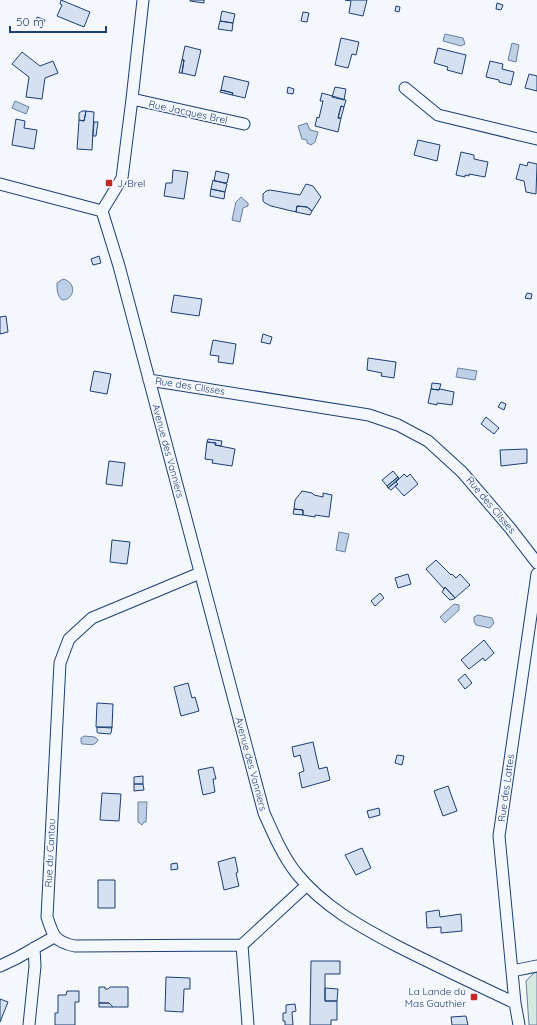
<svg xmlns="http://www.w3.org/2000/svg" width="537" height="1025" font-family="Quicksand,sans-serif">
	<rect width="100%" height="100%" fill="#f4f7fb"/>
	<path fill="#d7e8df" stroke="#687fa3" d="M536,971H537V1025H529L526,981Z"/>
	<path fill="#bed0e5" stroke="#687fa3" d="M445,34L463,38L465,44L461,46L443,41Z
		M512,43L519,45L516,62L508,60Z
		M15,101L29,107L26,114L12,108Z
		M307,123L310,130L318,132L315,142L311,145L307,143V140L302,139L298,126Z
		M241,197L248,203V206L243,208L240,222L232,220L236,202Z
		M63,279C77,282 75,300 62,300C57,295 57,290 57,283Z
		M458,368L477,371L475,380L456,377Z
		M339,532L349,534L345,552L336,550Z
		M454,604L459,605V610L445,623L440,617Z
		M478,615L492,618L494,623L490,628L476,625L474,621V617Z
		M84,736L95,737L98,740C95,747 88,744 82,744L81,742V738Z
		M138,802H147L146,822H144L142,825L138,822Z"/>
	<path fill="#d5e0f0" stroke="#1d3f73" d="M61,0L90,12L84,27L57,16L62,5L60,4Z
		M190,0H204V3L190,1Z
		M345,0H367L363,16L349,13L351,1Z
		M497,3L503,5L501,10L496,9Z
		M396,6L400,7L399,12L395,11Z
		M222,11L235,14L233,23L220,21Z
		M303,12L309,13L307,22L301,21Z
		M37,17L45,20L42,28L34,24Z
		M220,21L233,23L232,31L218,29Z
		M341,38L359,42L356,55L352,54L348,68L335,65Z
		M185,46L201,50L195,76L182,73L184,60H182Z
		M438,48L466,55L462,74L447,70L448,67L434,63Z
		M22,52L40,66L53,61L58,73L45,78L42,99L26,97L29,77L12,64Z
		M182,60H184L182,73H179Z
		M490,61L503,64L502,69L514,72L511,85L499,82V80L486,77Z
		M529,74L537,76V91L525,88Z
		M224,76L249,82L245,98L232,95L233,93L221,90Z
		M288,87L294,89L293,94L287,93Z
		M335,87L346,89L344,100L332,97Z
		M221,90L233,93L232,95L220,92Z
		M322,93L346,100L344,107L341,106L338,118H341L338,132L315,126L317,117L319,118L323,101H320Z
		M341,106L344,107L341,118H338Z
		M82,111H86L84,121L79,120V113Z
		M86,111L94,112L92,150L77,149L79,120L84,121Z
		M16,119L25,121L24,128L37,130L34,149L12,145Z
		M94,122H98L96,136H93Z
		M418,140L440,145L437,161L414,155Z
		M461,152L474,155V159L488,162L485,177L469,174V176L465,175V177L456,175Z
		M528,162L537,164L536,194L526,192L524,181L516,179L520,164L527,166Z
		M173,170L188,172L184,199L164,196L166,183H172Z
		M216,171L229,174L227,183L214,181Z
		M213,180L227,184L225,192L211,189Z
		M306,184L313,186L321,197L312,211L307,207L297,206L296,212L271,206L265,203L263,201V194L266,191L270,190L300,195Z
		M211,189L225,192L224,199L210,196Z
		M297,206L307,207L312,211L310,215L296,212Z
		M99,256L101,263L93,265L91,259Z
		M527,293L532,294L531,299L525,298Z
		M174,295L202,299L199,316L171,312Z
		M6,316L8,332L0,334V317Z
		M263,334L272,337L270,344L261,342Z
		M213,340L236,344L233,364L218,362L219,356L210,355Z
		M368,358L396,362L394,378L381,376L382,373L367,370Z
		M94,371L111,374L107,394L90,391Z
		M432,383L441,384L439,390L431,389Z
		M431,389L439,390L440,389L454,392L452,405L437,403V405L428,403Z
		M501,402L506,404L504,410L498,407Z
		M486,417L499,428L494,434L481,424Z
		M208,439L222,441L221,446L215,445L216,443L207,442Z
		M207,442L216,443L215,445L235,449L232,466L212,463L213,460L205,459Z
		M527,449V463L501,466L500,450Z
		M109,461L125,463L122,486L106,484Z
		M393,471L398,477L387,486L382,480Z
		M404,474L407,477L410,474L418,484L404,496L395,486L398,484L396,482Z
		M398,477L399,478L388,488L387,486Z
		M396,482L398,484L391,490L388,488Z
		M302,491L312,493L314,495L323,497V493L332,495L329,517L315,515V517L303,515V510L294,509L295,500Z
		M294,509L303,510V515L293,514Z
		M112,540L130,542L127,564L110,562Z
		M436,560L451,575L452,574L456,578L460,574L470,585L455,598L445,587L444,589L426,569Z
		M408,574L411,584L398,588L395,578Z
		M445,587L455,598L454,599L450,600L442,592Z
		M380,593L384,598L375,606L371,601Z
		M484,640L494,653L485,661L483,658L469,669L461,660Z
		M465,674L472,683L465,689L458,680Z
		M188,683L192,698L195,697L199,711L181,716L174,687Z
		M97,703L113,704L112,728L96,727Z
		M97,727H112L111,733L110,734L98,733L97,732Z
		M313,742L319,769L327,767L330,780L302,788L299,773L304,771L300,755L294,757L292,747Z
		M397,755L404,756L402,765L395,763Z
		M213,767L216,779H213L215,792L203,795L198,770Z
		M143,776V784H134V777Z
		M134,784H143L144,790L134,791Z
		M448,786L457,811L443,816L434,791Z
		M102,793L121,794L119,821L100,820Z
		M379,808L380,815L369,818L367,811Z
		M362,848L371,868L356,875L345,855Z
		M235,857L238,872L236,873L239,886L224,890L218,862Z
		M177,863L178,869L171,870V864Z
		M98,880H115V908H98Z
		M439,910L440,917L461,914L462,931L441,933V927L427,928L426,912Z
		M311,961H340V974H325V1001H337V1020H331V1025H310Z
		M166,977L190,978V989H184L183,1012L165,1011Z
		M99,987H105V989H108L110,987H128V1007H113L109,1003H99Z
		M325,988L338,989L337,1001H325Z
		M67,991H79V1002H75V1025H55V1013H58V995H66Z
		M0,999L8,1002L0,1022Z
		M99,1003H109L113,1007H99Z
		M295,1004L296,1011L292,1012L293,1025H285V1021H283V1013H286V1005Z
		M466,1016L468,1025H452L451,1017Z"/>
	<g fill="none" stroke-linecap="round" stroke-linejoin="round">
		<g stroke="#1d3f73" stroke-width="13">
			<path id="minor" d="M143,0L132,99L122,178L102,211L119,266L264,813C273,833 283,857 297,874C323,906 359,926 395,945C434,965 475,984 515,1003
				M405,88L438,115L537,139
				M132,99L244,124
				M0,184L102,211
				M149,380L369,415L398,425L428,441L462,472L510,528L537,563
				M200,573L92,618L69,639L60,663L47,917C53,936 55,942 75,946L242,945L307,885
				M242,945L248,1025
				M0,966L17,958L54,937
				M512,971L537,966
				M29,1025L35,966L34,948
				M519,1025L515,1003L499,836L537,574"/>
		</g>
		<use href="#minor" stroke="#f4f7fb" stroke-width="11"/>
	</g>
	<g fill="#c62828" stroke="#f4f7fb" stroke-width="1.5">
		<rect x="105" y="179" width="8" height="8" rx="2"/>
		<rect x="470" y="993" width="8" height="8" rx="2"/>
	</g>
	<g text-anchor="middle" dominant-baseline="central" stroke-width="3" stroke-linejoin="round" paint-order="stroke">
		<g font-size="10" fill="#1d3f73" stroke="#f4f7fb">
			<text transform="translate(188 112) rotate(12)">Rue Jacques Brel</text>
			<text transform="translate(190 386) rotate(9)">Rue des Clisses</text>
			<text transform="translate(168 451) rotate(75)">Avenue des Vanniers</text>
			<text transform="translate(491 505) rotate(50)">Rue des Clisses</text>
			<text transform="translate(251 764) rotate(75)">Avenue des Vanniers</text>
			<text transform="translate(506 788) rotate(-82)">Rue des Lattes</text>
			<text transform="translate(50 853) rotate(-87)">Rue du Cantou</text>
		</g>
		<g font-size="10" fill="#1d3f73" stroke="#f4f7fb" text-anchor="start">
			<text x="117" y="183">J. Brel</text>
			<text x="466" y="991" text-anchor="end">La Lande du<tspan x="466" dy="12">Mas Gauthier</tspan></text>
		</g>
	</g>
	<path d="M10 26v6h96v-6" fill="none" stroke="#1d3f73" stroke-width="2"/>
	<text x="16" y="26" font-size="12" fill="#1d3f73" stroke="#f4f7fb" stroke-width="3" paint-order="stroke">50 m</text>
</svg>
